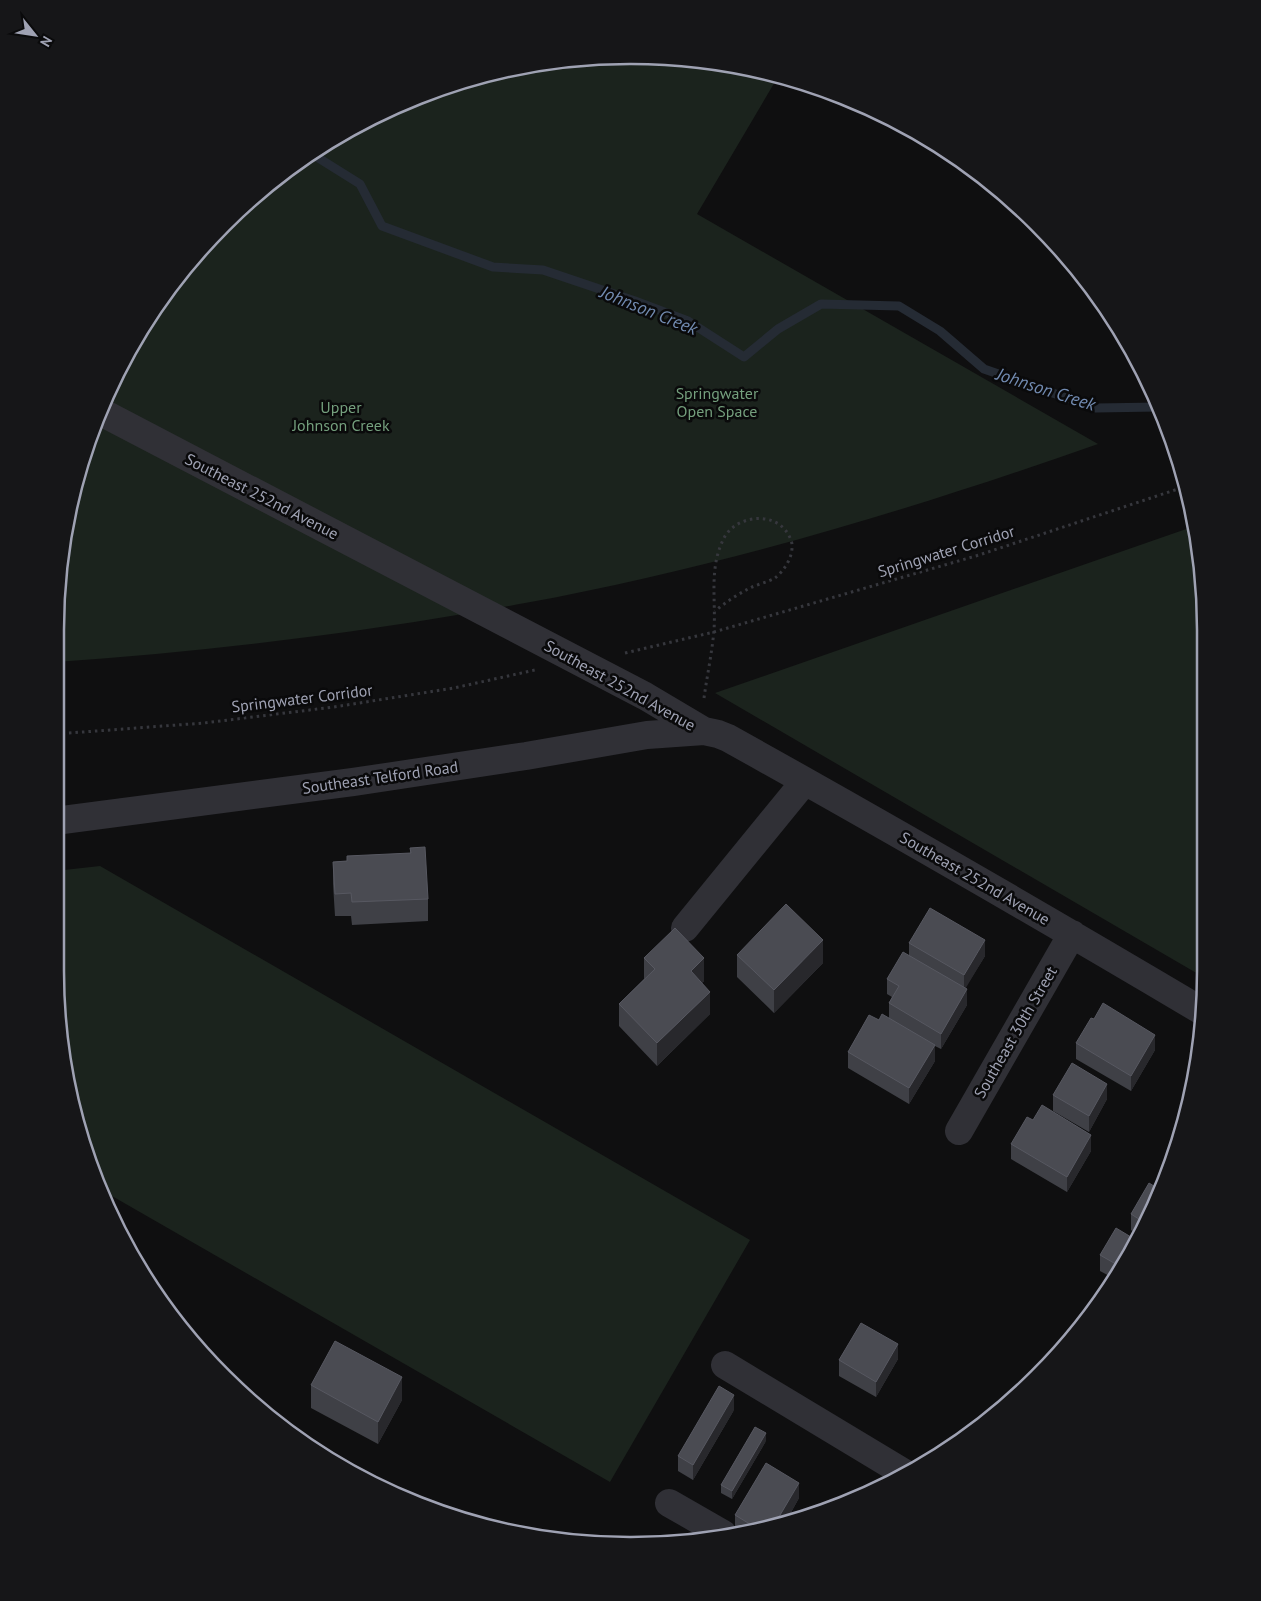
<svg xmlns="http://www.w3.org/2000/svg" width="1261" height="1601" font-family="'PT Sans',sans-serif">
	<rect width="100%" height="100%" fill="#0f0f10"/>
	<path fill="#1b231d" d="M668,56L779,75L697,214L1098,444C911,510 720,567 525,603C370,632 213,651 56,662V593L86,445L132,343L174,280L251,198L343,132L445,86L555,60Z
		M1192,527L1205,593V978L715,693Z
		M100,866L750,1240L610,1482L105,1192L75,1120L55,971V871Z"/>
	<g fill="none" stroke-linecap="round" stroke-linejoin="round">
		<path stroke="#252b34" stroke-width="9" d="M312,154L360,184L382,226L493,267L543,270L635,301L688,321L744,357L778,329L821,304L899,306L940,331L984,369L1096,408L1158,407"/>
		<path stroke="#36373d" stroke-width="3" stroke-dasharray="2.5 4" stroke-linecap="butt" d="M625,653L714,632L979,555L1184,487
			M704,698C707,676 712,653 714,630C716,600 709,569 723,540C733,517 770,510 786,531C789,535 792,541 792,545C793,557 784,571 775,578C768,582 758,584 750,588C738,594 726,602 715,611
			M56,734L204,723L334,707L454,688L535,670"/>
		<path stroke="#303036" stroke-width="28" d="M101,412L645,696L704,731L718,734L728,738C888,827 1045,918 1202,1011
			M55,821L353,782L526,756L647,735L704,731
			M685,928L805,781
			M959,1131L1072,934
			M725,1365L906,1474
			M669,1503L723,1534"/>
	</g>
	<path fill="#3f4046" d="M410,848L428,899V921L352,925L351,916H335L333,884V862L347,861L410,853Z
		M909,943L985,956L965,988L967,1005L941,1049L935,1046V1061L909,1104L848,1068V1052L879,1020L889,1018V1003L892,997L887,994V979L909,955Z
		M737,955L823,963L774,1013L737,977Z
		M644,958L704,981L702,983L710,1014L657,1066L619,1026V1004L644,979Z
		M1076,1043L1155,1050L1131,1091L1076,1059Z
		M1053,1095L1107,1099L1089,1132L1053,1111Z
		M1011,1144L1091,1151L1067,1192L1011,1159Z
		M1162,1191L1139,1235L1131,1230V1214Z
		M1136,1240L1115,1279L1100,1271V1255Z
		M898,1359L876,1397L839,1376V1360Z
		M311,1385L402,1400L378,1444L311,1408Z
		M734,1410L693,1480L678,1471V1456Z
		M766,1441L732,1499L721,1493V1485Z
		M799,1498L784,1525L780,1526L737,1532L735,1531V1515Z"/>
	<path fill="#28282c" d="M823,940V963L774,1013V990Z
		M985,940V956L964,991V975Z
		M704,958V981L691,994V971Z
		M967,989V1005L941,1049V1034Z
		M710,992V1014L657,1066V1043Z
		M1155,1035V1050L1131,1091V1076Z
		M935,1045V1061L909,1104V1088Z
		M1107,1084V1099L1089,1132V1116Z
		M1091,1135V1151L1067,1192V1177Z
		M898,1344V1359L876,1397V1382Z
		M402,1377V1400L378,1444V1422Z
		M734,1395V1410L693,1480V1465Z
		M766,1433V1441L732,1499V1491Z
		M799,1483V1498L784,1525L780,1526L773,1527Z"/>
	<path fill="#4a4b52" stroke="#575861" d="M425,847L428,899L352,902L351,893L335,894L333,862L347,861V856L411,853L410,848Z
		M786,904L823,940L774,990L737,955Z
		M930,908L985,940L964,975L909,943Z
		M675,928L704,958L691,971L710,992L657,1043L619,1004L655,969L644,958Z
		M903,952L967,989L941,1034L889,1003L899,986L887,979Z
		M1103,1003L1155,1035L1131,1076L1076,1043L1091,1018L1094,1019Z
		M882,1014L935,1045L909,1088L848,1052L869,1015L879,1020Z
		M1072,1063L1107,1084L1089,1116L1053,1095Z
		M1042,1105L1091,1135L1067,1177L1011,1144L1027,1117L1033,1120Z
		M1149,1183L1162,1191L1145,1223L1131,1214Z
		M1116,1228L1136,1240L1121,1267L1100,1255Z
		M861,1323L898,1344L876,1382L839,1360Z
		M335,1341L402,1377L378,1422L311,1385Z
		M719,1386L734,1395L693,1465L678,1456Z
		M755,1427L766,1433L732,1491L721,1485Z
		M766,1463L799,1483L773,1527L758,1529L735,1515Z"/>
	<g text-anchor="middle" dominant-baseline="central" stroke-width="5" stroke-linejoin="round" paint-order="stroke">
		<g font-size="16" fill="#749f7d" stroke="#0a0a0b">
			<text x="717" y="393">Springwater<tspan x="717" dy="18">Open Space</tspan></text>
			<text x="341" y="407">Upper<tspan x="341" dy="18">Johnson Creek</tspan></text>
		</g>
		<g font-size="16" fill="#9fa2b3" stroke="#0a0a0b">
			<text transform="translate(262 496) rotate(27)">Southeast 252nd Avenue</text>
			<text transform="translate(946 551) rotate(-17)">Springwater Corridor</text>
			<text transform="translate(620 685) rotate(29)">Southeast 252nd Avenue</text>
			<text transform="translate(302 698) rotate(-7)">Springwater Corridor</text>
			<text transform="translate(380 777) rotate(-8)">Southeast Telford Road</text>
			<text transform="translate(975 878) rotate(30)">Southeast 252nd Avenue</text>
			<text transform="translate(1015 1032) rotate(-60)">Southeast 30th Street</text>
		</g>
		<g font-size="18" font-style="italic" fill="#728bb1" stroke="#0a0a0b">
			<text transform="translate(649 310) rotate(22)">Johnson Creek</text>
			<text transform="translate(1046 389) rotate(18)">Johnson Creek</text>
		</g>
	</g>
	<path d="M0 0H1261V1601H0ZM630 64H631A566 566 0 0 1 1197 630V971A566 566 0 0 1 631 1537H630A566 566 0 0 1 64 971V630A566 566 0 0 1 630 64Z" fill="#161618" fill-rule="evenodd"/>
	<path fill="none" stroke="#9fa2b3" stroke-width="2.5" d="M630 64H631A566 566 0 0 1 1197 630V971A566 566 0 0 1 631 1537H630A566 566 0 0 1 64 971V630A566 566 0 0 1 630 64Z"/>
	<g transform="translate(35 35) rotate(120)" stroke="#0a0a0b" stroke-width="4" paint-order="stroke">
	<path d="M0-4L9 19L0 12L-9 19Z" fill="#9fa2b3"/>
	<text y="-8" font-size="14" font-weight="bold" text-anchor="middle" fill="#9fa2b3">N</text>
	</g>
</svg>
